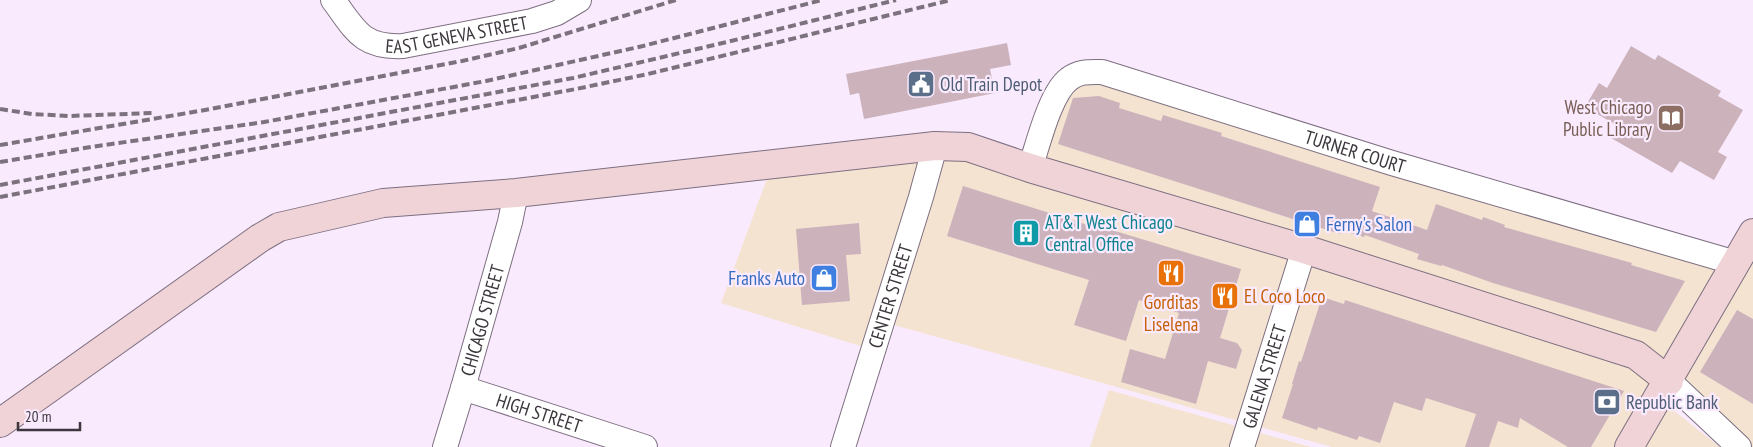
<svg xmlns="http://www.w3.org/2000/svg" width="1753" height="447" font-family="'PT Sans Narrow',sans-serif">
	<rect width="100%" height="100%" fill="#faeafe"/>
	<path fill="#f5e3d2" d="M1085,71L1733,269L1629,447H1332L883,322L935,146L1030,168L1056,93Z
		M925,154L867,348L721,303L769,173Z
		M1746,257L1753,262V447H1739L1669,391Z
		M1109,390L1243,428L1237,447H1090Z
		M1664,403L1720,447H1637Z
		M1253,431L1311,447H1248Z"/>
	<path fill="#cbb2bb" d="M1007,43L1011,65L990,69L995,93L864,119L859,93L850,95L846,74Z
		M1631,46L1655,60L1658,55L1721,91L1718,96L1743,110L1718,152L1727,157L1714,180L1680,161L1672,173L1611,138L1618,126L1585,107L1599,83L1607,88Z
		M1099,96L1120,103L1119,108L1161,121L1163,115L1222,133L1221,136L1380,187L1372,211L1427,230L1436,204L1482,220L1483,217L1505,225L1504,227L1632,263L1631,265L1685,281L1656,332L1493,283L1442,265L1441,266L1417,259L1419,254L1365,235L1364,237L1341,230L1340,234L1058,144L1073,98Z
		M963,186L1104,230L1105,228L1241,269L1220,338L1237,343L1242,350L1236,369L1208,361L1196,404L1121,382L1130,349L1165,359L1179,313L1139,300L1126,341L1074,325L1089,280L947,236Z
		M859,223L861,254L846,255L850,301L802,305L796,229Z
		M1322,297L1344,304L1345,300L1624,391L1591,447H1568L1520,418L1518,428L1498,421L1489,447H1465L1476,414L1426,398L1422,411L1394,402L1380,443L1359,436L1357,440L1318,427L1317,430L1282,418L1293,384H1292L1299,361L1301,362Z
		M1737,310L1753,319V404L1700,372Z"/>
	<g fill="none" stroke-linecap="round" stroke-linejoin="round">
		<g stroke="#7d6f80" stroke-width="26">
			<g id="street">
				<path id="s1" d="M333,0C355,29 361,48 403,46L532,21L557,13L579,0"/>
				<path id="s2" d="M1030,168C1038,145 1050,93 1069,79C1079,71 1090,72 1102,72L1392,163L1736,263"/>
				<path d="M1669,381L1739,447"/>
				<path id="s3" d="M463,388L645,447"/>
				<path id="s4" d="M445,447L463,388L510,222L516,193"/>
				<path id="s5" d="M843,447L921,197L935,146"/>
				<path id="s6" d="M1242,447L1304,249"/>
			</g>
		</g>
		<g stroke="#7d6f80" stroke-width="30">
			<path id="secondary" d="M0,423L260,238L279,227L383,203L516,193L935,146L968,147L1030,168L1304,249L1636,355L1669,381
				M1629,447L1753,233"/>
		</g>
		<use href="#street" stroke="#fff" stroke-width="24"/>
		<use href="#secondary" stroke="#f0d3d7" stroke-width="28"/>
		<path stroke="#7b727d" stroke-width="4" stroke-dasharray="8 4" stroke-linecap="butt" d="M0,109L32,114L69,116L152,113
			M0,145L205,110L462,61L519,48L676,0
			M0,162L91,147L264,122L486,81L643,46L822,0
			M0,185L573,78L727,42L896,0
			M0,197L576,89L648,74L951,0"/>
	</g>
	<defs>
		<g id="civic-square" transform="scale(1.4375)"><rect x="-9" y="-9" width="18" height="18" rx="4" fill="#5c6f8a" stroke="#faeafe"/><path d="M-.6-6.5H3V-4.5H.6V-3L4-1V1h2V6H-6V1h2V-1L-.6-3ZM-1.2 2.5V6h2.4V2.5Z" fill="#fff"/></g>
		<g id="library-square" transform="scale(1.4375)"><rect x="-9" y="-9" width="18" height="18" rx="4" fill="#8d6e63" stroke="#faeafe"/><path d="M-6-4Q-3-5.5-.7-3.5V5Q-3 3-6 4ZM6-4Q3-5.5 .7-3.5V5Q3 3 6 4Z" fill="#fff"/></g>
		<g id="shop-square" transform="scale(1.4375)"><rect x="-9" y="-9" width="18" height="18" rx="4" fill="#3f7fe0" stroke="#faeafe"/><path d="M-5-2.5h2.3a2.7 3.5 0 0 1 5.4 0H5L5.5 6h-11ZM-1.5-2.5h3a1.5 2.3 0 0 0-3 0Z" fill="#fff"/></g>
		<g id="building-square" transform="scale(1.4375)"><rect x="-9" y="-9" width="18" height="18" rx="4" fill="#0f9aa8" stroke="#faeafe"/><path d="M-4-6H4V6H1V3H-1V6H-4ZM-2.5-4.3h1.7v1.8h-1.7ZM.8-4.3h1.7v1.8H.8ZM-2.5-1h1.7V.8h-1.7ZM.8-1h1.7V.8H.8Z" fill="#fff"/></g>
		<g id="restaurant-square" transform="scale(1.4375)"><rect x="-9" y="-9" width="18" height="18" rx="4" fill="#e8710a" stroke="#faeafe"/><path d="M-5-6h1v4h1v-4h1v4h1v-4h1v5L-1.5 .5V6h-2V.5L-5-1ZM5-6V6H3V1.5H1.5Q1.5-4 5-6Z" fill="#fff"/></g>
		<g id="bank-square" transform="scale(1.4375)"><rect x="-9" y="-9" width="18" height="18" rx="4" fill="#5c6f8a" stroke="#faeafe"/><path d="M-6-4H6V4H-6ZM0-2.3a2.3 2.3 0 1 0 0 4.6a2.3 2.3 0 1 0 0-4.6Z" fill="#fff"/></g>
	</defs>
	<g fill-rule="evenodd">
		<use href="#civic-square" x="921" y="84"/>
		<use href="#library-square" x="1671" y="118"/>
		<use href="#shop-square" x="1307" y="224"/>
		<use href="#building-square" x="1026" y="233"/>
		<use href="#restaurant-square" x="1171" y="273"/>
		<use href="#shop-square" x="824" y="278"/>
		<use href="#restaurant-square" x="1225" y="296"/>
		<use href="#bank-square" x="1607" y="402"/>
	</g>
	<g text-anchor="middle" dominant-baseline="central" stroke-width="4.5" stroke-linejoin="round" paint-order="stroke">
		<g font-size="19" fill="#3c363d" stroke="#faeafe">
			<text stroke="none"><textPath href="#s1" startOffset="144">EAST GENEVA STREET</textPath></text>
			<text stroke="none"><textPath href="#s2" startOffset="398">TURNER COURT</textPath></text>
			<text stroke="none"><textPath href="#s5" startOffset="158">CENTER STREET</textPath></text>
			<text stroke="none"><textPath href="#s4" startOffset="132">CHICAGO STREET</textPath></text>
			<text stroke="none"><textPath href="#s6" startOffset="74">GALENA STREET</textPath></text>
			<text stroke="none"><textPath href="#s3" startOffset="80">HIGH STREET</textPath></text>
		</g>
		<g font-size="19" fill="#4e5e75" stroke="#faeafe" text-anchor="start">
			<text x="940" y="84">Old Train Depot</text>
			<text x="1626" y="402">Republic Bank</text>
		</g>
		<g font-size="19" fill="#785e54" stroke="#faeafe" text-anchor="end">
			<text x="1652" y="107">West Chicago<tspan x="1652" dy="22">Public Library</tspan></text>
		</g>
		<g font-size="19" fill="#0d838f" stroke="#faeafe" text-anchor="start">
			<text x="1045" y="222">AT&amp;T West Chicago<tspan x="1045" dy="22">Central Office</tspan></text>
		</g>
		<g font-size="19" fill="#366cbe" stroke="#faeafe" text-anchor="start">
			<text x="1326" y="224">Ferny's Salon</text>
			<text x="805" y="278" text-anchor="end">Franks Auto</text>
		</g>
		<g font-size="19" fill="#c56008" stroke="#faeafe" text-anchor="start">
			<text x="1244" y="296">El Coco Loco</text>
			<text x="1171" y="302" text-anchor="middle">Gorditas<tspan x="1171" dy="22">Liselena</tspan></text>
		</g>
	</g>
	<path d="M18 422v8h62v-8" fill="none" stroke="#3c363d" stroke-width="2.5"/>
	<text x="25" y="422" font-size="15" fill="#3c363d" stroke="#faeafe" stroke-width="4" paint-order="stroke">20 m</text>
</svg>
